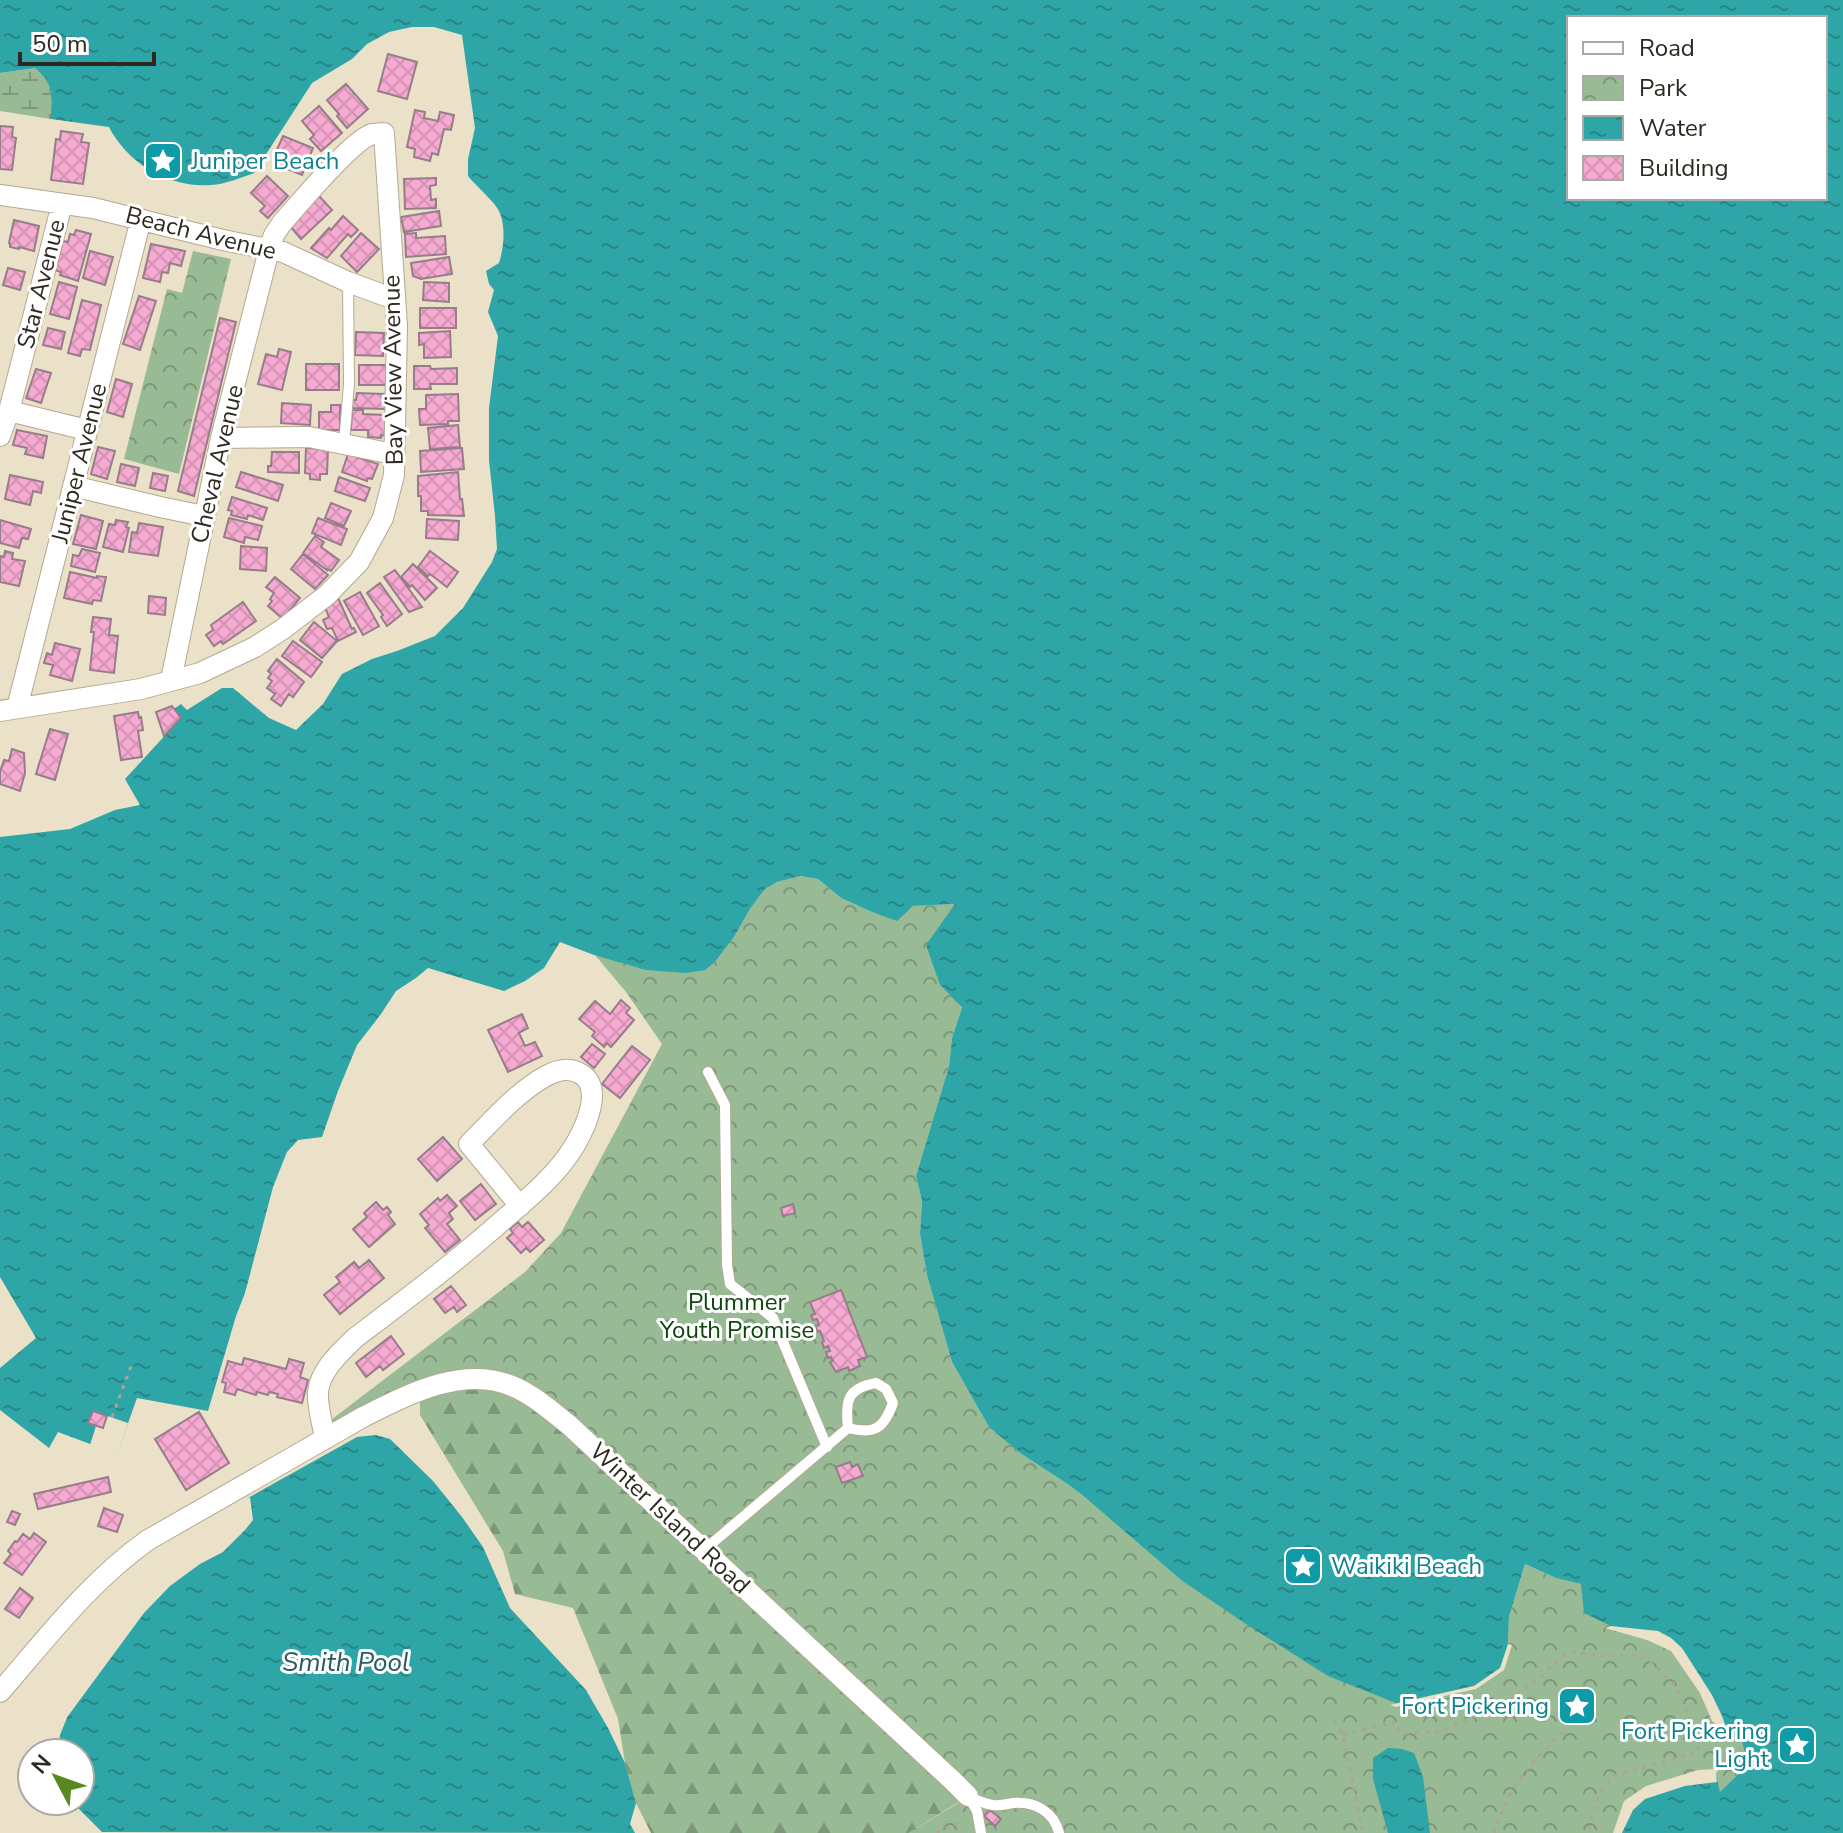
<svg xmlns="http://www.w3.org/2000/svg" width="1843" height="1833" font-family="'Nunito Sans',sans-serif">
	<defs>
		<pattern id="forest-firs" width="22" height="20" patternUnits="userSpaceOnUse" patternTransform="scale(2)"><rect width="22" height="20" fill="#98ba95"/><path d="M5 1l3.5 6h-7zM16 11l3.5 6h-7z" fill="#7c9779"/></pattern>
		<pattern id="wetland-marsh" width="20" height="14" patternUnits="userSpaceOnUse" patternTransform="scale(2)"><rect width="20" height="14" fill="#98ba95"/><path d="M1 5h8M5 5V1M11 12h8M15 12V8" fill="none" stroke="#7c9779"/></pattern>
		<pattern id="park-crowns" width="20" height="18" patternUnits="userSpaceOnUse" patternTransform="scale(2)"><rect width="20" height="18" fill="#98ba95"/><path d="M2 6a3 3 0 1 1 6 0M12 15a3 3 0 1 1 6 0" fill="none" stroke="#7c9779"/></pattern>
		<pattern id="water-ripples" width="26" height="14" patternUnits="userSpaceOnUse" patternTransform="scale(2)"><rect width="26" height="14" fill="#2ea5a6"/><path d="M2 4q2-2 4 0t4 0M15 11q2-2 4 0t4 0" fill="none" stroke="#288687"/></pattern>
		<pattern id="building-cross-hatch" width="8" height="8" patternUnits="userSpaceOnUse" patternTransform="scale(2)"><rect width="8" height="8" fill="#f6aad1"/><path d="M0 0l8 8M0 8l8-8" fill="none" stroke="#d392b3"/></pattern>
	</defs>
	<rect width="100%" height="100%" fill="#ebe0c8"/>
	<path fill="url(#forest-firs)" d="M442,1384L515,1387L968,1796L909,1833H651L636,1803L625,1763L618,1719L573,1608L515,1594L503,1551L420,1415V1395Z"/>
	<path fill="url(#wetland-marsh)" d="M35,68C55,86 51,94 51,119L0,111V73Z"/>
	<path fill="url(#park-crowns)" d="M193,251L231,259L179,474L124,459L167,289L182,293Z
		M800,876L818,879L841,898L872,912L897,920L913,906L956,904L940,985L962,1006L952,1038L949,1066L916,1176L922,1201L920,1234L927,1275L952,1362L989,1427L1020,1453L1066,1483L1081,1494L1181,1580L1508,1644L1509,1617L1525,1564L1556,1578L1582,1584L1673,1648L1742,1742L1748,1765L1720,1793L1716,1774L1617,1833H909L968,1797L569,1425L479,1379L323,1426L525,1272L561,1233L662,1044L626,992L595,955L614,960L715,962L734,937L750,909L765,889L777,882Z"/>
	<path fill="url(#water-ripples)" fill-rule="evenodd" d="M0,0H1843V1833H1617L1627,1803L1716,1773L1720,1792L1748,1765L1742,1742L1715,1719L1704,1691L1673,1648L1648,1636L1611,1626L1584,1613L1581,1584L1556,1578L1525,1564L1509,1617L1508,1644L1501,1668L1474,1686L1396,1703L1328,1676L1246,1624L1181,1580L1081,1494L1066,1483L1020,1453L989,1427L952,1362L927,1275L920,1234L922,1201L916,1176L949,1066L952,1038L962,1007L940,985L926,945L955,904L913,906L897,921L872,912L841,898L818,879L800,876L777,882L765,889L750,909L734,937L715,962L705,970L686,973L646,970L594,955L560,942L544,968L525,981L504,991L428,968L416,978L396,991L381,1014L357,1045L338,1091L322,1137L298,1140L287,1152L273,1187L245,1293L236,1316L208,1411L137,1398L117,1454L58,1432L49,1448L0,1410V1368L36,1338L0,1277V837L70,829L115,810L140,805L125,779L181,718L174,709L181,704L187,710L222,688H233L269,718L296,730L323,704L342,674L372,659L397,651L435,636L463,608L492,562L497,549L495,516L489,460V408L498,336L488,312L494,290L489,284L486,271L499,263C504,248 506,225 499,211C494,201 475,185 468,176V159L475,128L462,35L434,27H412L389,32L367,44L352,59L312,83L254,173C240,178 226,184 211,185C169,188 128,164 109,127L51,119C51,94 55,86 35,68L0,73ZM1569,18H1825V198H1569Z
		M376,1435L390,1439L433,1481L462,1517L483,1547L510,1608L586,1690L608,1728L625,1763L636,1803L630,1824L635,1833L102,1832L71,1801H80V1753H58L60,1735L73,1703L125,1621L231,1536L248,1516L246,1499L357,1437Z
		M1388,1748L1402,1749L1414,1753L1423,1777L1430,1833H1388L1373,1779V1758Z"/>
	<path fill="#ebe0c8" d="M93,1411L128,1423L116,1458L89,1448L96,1426L88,1423Z
		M250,1497L253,1520L245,1530L223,1552L200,1564L170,1586L144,1613L68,1716L64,1714L69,1701L94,1660L122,1619L158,1583L200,1550L240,1524L244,1515L243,1507L246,1499Z
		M1611,1626L1658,1631L1671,1638L1682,1648L1712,1695L1722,1716L1729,1736L1712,1721L1700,1693L1671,1651L1647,1640L1605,1628Z
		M1508,1644L1512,1645L1504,1670L1476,1689L1396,1707L1390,1705L1474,1686L1500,1668Z
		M1716,1769L1718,1770L1716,1773L1717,1782L1685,1786L1645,1799L1633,1810L1622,1833H1613L1624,1801L1646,1786L1698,1770Z"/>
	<path fill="url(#building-cross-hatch)" stroke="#967d89" stroke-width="2" d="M388,54L417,62L407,99L378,91Z
		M346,84L368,109L347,128L337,116L339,114L327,100Z
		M319,106L342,133L321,151L310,139L314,135L302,121Z
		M415,110L425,112L424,118L438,121L440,112L454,115L451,130L444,129L438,155L432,153L430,161L414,157L415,149L407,147Z
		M0,126L13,127L12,137L16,138L12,170L0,169Z
		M61,131L83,134L81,142L89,143L83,184L51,180L56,139L60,140Z
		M283,136L313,148L302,175L280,166L282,161L278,159L279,156L275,154Z
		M267,176L288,196L268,218L260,211L265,206L251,193Z
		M436,178V185L430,186L431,200L436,199V208L405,209L404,179Z
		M319,196L332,210L301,239L289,225Z
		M439,211L441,226L404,232L401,217Z
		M343,216L358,230L351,237L348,234L327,258L311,248L329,228L331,230Z
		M14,220L39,226L34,251L19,247V249L10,247V244L9,243Z
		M76,230L91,234L78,281L60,275L61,272L55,270L63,241L68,242L70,234L74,235Z
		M361,233L379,249L357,272L341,256Z
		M416,233V238L445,236L446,254L406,257L405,234Z
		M151,244L185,251L181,266L170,263L168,273L162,272L160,282L143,278Z
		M90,251L113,257L105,285L83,278Z
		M449,257L452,274L421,279L413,276L411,263Z
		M8,268L25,272L20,290L3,285Z
		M59,282L77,287L69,319L50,314Z
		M424,282L449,283V302L423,300Z
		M139,296L156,301L140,350L123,344Z
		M82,300L101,305L90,350L82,349L80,356L68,353Z
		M420,308H456V328H420Z
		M220,318L236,322L194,496L178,491Z
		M48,328L65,332L61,349L43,345Z
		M450,331L451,357L424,358V344L419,345V333Z
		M356,332L384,333L383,356L355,355Z
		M279,349L291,352L282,390L258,384L266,354L277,357Z
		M306,364H339V390H306Z
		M359,365H388V385H359Z
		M414,366H430L431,369L457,368V384H430L431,389H414Z
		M36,369L51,373L41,403L26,398Z
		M116,379L132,384L123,417L107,412Z
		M357,393L385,394V409L352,408V400H356Z
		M458,394L459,421H448V424L420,425L419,409H426V395Z
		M282,403L311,405L310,425L281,423Z
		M331,405H340V430H319V412H331Z
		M352,410H363V414L385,415V436L381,435V438L368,437V430H351Z
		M458,425L460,447L430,449L428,428Z
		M17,430L47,436L43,458L25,454L27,448L13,445Z
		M98,447L115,451L107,479L91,474Z
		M306,448L328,449L327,474H320V480L310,479V474L305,473Z
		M462,448L464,469L421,472L420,451Z
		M272,452H299V473L268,472V466H271Z
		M348,454L378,464L372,479L368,478L367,481L342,472Z
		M121,464L139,468L135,486L117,482Z
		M241,472L283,485L278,501L236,487Z
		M458,472L460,499H462L464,516L428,515V511H421V496H418V476Z
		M153,473L168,476L165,491L150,488Z
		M10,475L43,482L41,493L33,491L30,505L5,499Z
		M339,477L370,488L365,501L335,491Z
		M232,497L267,508L263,520L248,515L247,519L231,515L232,511L228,510Z
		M331,503L351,511L344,526L325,518Z
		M81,515L103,521L96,549L73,544Z
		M229,518L262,526L258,540L245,537L244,543L224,537Z
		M318,518L347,529L341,545L312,533Z
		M427,519L459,521L458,540L426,538Z
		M0,520L31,529L28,539L22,538L19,548L0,543Z
		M116,520L128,522L126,527L129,528L123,552L103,547L109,524L115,525Z
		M139,523L163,527L158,556L129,552L132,532L137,533Z
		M315,536L324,542L321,547L339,560L331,571L327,569V570L303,553Z
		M241,546L267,548L266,571L240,569Z
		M82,549L100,553L95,572L71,566L73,555L79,556Z
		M5,551L13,553L12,559L25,561L19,586L0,582V556L4,557Z
		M430,551L458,572L447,587L430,574L428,576L418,567Z
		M303,554L328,575L315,589L291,569Z
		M413,564L437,588L425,600L412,585L410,587L401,577Z
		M395,570L422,607L409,612L384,577Z
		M70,572L97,578V576L106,577L101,601L93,600L92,604L64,598Z
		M275,577L300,598L283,619L268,606L272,601L270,599L274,593L266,587Z
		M380,583L402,614L387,626L381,617L383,615L367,593Z
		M360,592L379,626L363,635L344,601Z
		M149,596L166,598L165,615L148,613Z
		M338,598L352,629L354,628L356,632L338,641L332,628L327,629L323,620L329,617L324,605Z
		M243,602L256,621L223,644L221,641L214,646L206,635L213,630L211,625Z
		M93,617L111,619L109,635L118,636L114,673L90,670L94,632H91Z
		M314,622L337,641L322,658L300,640Z
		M293,641L322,662L311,677L282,656Z
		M55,643L80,649L72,681L50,675L53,665L44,663L47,653L52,655Z
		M277,659L304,682L293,697L289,694L281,706L271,699L275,694L267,688L272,681L268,678L271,674L268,671Z
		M172,706L181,718L164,736L156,712Z
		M138,712L139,718L141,717L143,730L138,731L142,757L121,760L114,716Z
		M50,729L68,734L55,780L36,774Z
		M12,749L24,753L25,773L20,791L0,784V772L4,760L9,761Z
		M621,1000L630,1008L626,1013L634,1020L611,1047L607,1043L604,1047L592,1036L595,1032L579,1019L595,1001L610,1014Z
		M522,1014L528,1028L519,1033L525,1046L535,1042L542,1056L508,1072L488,1030Z
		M592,1044L605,1054L594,1068L581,1057Z
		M632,1046L650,1060L620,1098L602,1084Z
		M443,1137L462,1159L437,1181L418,1159Z
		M481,1184L496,1204L475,1220L460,1201Z
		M447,1195L457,1206L449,1213L453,1219L447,1224L460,1240L445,1252L425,1228L429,1225L420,1214L438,1198L440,1201Z
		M376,1202L383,1210L387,1207L391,1212L388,1215L395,1224L369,1247L353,1229L367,1217L364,1213Z
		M793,1204L795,1213L783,1216L781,1208Z
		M518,1222L522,1227L528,1222L544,1240L530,1252L526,1248L521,1253L507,1238L513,1233L510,1229Z
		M369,1260L384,1278L340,1314L324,1295L340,1282L336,1277L354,1262L359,1268Z
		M451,1286L466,1305L457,1312L454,1307L445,1313L434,1299Z
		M841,1290L867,1357L858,1360L860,1366L849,1371L848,1367L836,1372L830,1362L833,1361L831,1357L828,1358L826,1352L830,1351L828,1346L824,1348L822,1342L824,1341L820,1331L817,1332L815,1326L819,1325L817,1319L813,1320L811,1315L815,1314L810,1302Z
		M391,1336L404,1354L383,1370L380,1366L366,1377L356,1363Z
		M244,1358L286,1369L289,1359L304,1363L300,1377L308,1380L302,1403L277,1397L278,1394L269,1392L268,1395L257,1392L256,1395L237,1389L235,1395L224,1392L226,1383L222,1382L228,1361L242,1365Z
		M93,1411L107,1416L103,1428L88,1423Z
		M199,1412L229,1463L186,1490L155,1439Z
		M850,1462L852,1467L858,1464L863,1476L842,1483L836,1467Z
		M108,1477L111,1492L38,1509L34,1494Z
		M104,1508L123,1515L117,1532L98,1526Z
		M12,1511L20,1514L15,1525L7,1522Z
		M34,1533L46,1542L22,1575L4,1563L11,1554L8,1551L15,1541L17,1542L23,1534L30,1539Z
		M20,1588L33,1598L19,1618L5,1609Z
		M990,1810L1001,1819L995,1826L984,1816Z"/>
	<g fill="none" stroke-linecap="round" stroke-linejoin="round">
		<g stroke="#b3a991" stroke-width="12">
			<path id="service" d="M344,443L349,384L348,282
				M708,1072L725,1105L727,1265L730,1284L773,1318L827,1447
				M704,1550L848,1428C875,1435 884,1428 893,1403L886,1389L876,1383C847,1388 845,1401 848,1428
				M968,1796C976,1800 985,1804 993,1805C1000,1806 1007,1804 1013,1803C1035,1801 1054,1812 1059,1833
				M968,1796L977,1811L981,1833"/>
		</g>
		<g stroke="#b3a991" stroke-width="22">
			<path id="minor" d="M0,195L93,208L223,240L283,252L348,282L394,299
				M9,411L87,430
				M0,436L9,411L62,204
				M221,438L309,437L393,454
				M73,486L160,507L204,516
				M17,708L141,219
				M0,711L141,689L200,673L255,647L283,629L327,595L359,562L383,518L394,475L397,326L384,133C382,133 374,134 372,134C351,141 299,204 282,223L274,235L269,250L221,438L171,680
				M325,1439C323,1424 317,1407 318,1392C320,1370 340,1353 355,1338C405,1300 456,1262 503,1220C529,1198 557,1175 575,1145C585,1128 604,1088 581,1074C570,1067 557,1070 546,1076C517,1092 492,1121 469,1144L520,1206
				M0,1692C46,1639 90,1581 148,1540L363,1417C407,1395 463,1365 512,1386C534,1395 551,1411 569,1425L952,1780L968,1796"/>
		</g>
		<path stroke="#ada592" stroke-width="3" stroke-dasharray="4 6" stroke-linecap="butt" d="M112,1417L133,1361
			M1334,1721L1343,1734L1363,1833
			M1343,1734L1396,1722L1399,1730L1407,1734L1441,1731L1510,1700L1540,1677L1564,1655L1571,1652L1604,1656H1639L1652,1663L1673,1683L1682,1699L1699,1741L1698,1752L1614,1776L1599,1793L1588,1833
			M936,1833L963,1820
			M1494,1833C1508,1787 1529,1763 1565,1731"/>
		<use href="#service" stroke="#fff" stroke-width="10"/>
		<use href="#minor" stroke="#fff" stroke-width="20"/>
	</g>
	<defs>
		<g id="sight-square" transform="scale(2)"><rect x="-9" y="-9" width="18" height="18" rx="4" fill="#0f9aa8" stroke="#fff"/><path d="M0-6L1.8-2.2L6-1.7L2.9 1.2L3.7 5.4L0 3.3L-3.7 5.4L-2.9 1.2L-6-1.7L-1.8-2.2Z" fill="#fff"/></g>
	</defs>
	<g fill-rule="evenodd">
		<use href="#sight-square" x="163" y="161"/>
		<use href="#sight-square" x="1303" y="1566"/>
		<use href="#sight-square" x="1577" y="1706"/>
		<use href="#sight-square" x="1797" y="1745"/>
	</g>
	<g text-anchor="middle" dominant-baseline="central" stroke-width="6" stroke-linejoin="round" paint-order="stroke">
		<g font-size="24" fill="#0d838f" stroke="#fff" text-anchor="start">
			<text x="191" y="161">Juniper Beach</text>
			<text x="1331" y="1566">Waikiki Beach</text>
			<text x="1549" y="1706" text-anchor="end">Fort Pickering</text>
			<text x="1769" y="1731" text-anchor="end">Fort Pickering<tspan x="1769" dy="28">Light</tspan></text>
		</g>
		<g font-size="24" fill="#2d2920" stroke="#fff">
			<text transform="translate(201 233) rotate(14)">Beach Avenue</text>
			<text transform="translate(41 284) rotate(-76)">Star Avenue</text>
			<text transform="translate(393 370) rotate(-91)">Bay View Avenue</text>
			<text transform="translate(79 463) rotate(-76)">Juniper Avenue</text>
			<text transform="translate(217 464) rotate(-77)">Cheval Avenue</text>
			<text transform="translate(670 1518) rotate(43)">Winter Island Road</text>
		</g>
		<g font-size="24" fill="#0d460c" stroke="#fff">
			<text x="737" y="1302">Plummer<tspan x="737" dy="28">Youth Promise</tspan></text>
		</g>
		<g font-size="26" font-style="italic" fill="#2b5b5b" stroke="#fff">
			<text x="346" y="1662">Smith Pool</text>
		</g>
	</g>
	<rect x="1567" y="16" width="260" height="184" fill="#ffffff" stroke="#aba9a6" stroke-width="2"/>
	<rect x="1583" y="42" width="40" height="12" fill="#ffffff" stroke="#aba9a6" stroke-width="2"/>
	<text x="1639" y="56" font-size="24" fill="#2d2920">Road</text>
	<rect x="1583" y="76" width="40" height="24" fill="url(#park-crowns)" stroke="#aba9a6" stroke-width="2"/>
	<text x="1639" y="96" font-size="24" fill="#2d2920">Park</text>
	<rect x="1583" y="116" width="40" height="24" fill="url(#water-ripples)" stroke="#aba9a6" stroke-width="2"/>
	<text x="1639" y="136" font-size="24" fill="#2d2920">Water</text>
	<rect x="1583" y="156" width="40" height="24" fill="url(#building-cross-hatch)" stroke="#aba9a6" stroke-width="2"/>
	<text x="1639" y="176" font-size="24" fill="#2d2920">Building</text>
	<g transform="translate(56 1777) rotate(311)"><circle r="38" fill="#ffffff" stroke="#aba9a6" stroke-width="2"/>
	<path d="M0-6L14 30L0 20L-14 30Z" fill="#578920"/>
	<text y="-12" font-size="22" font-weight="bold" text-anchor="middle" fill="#2d2920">N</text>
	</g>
	<path d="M20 52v12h134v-12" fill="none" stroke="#2d2920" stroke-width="4"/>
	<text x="32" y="52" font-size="24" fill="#2d2920" stroke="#ffffff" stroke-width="6" paint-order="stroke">50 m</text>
</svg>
